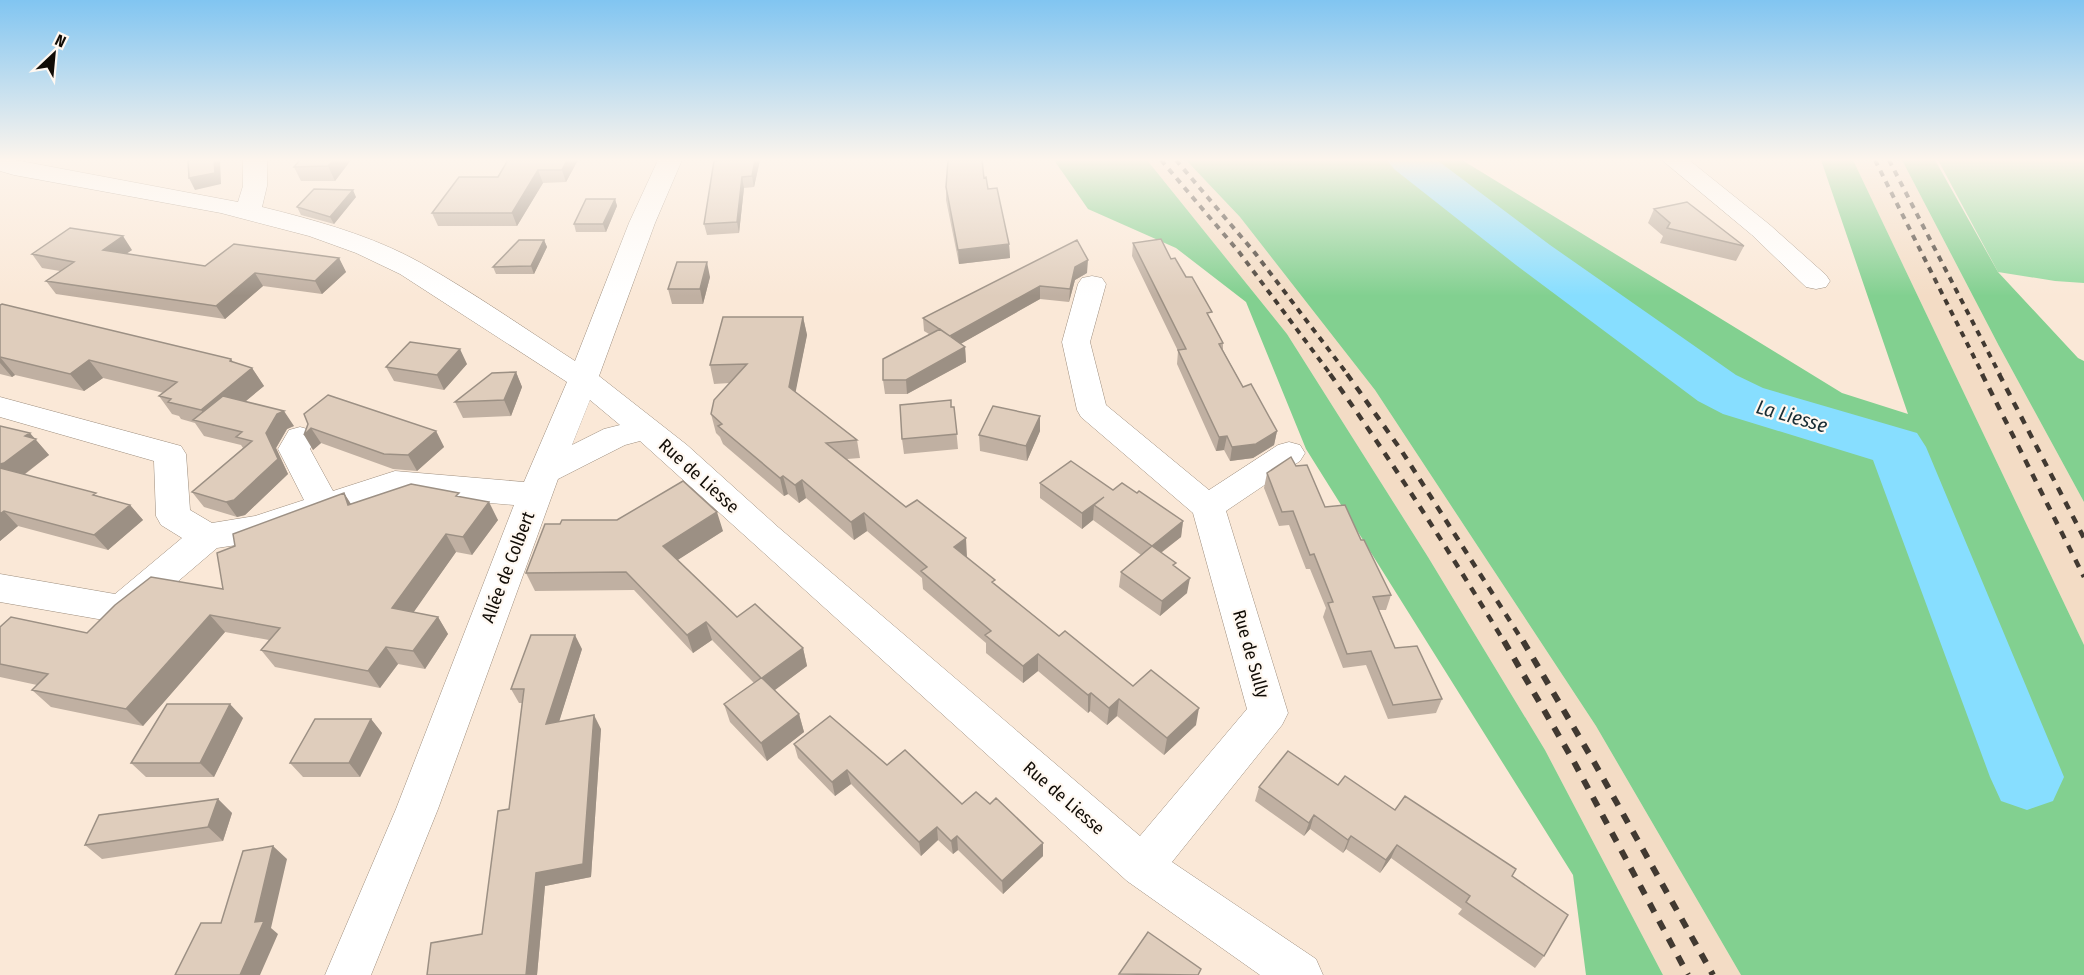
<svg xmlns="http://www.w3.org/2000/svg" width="2084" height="975" font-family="'Fira Sans Condensed',sans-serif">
	<rect width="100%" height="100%" fill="#fae8d7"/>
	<path fill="#f3dcc5" d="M1147,160H1186L1240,217L1375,390L1596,726L1741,975H1663L1545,750L1428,557L1287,334Z
		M1853,160H1902L1999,346L2084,502V645Z"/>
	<path fill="#94d9a0" d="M1938,160H2084V283L2055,281L1998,272Z"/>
	<path fill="#82d090" d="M1054,160H1147L1287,334L1428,557L1545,750L1663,975H1586L1573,875L1306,449L1246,302L1176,248L1088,209Z
		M1186,160H1462L1842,393L1908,414L1821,160H1853L2084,645V975H1741L1596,726L1375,390L1240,217Z
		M1902,160H1935L1998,272L2078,358L2084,361V502L1999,346Z"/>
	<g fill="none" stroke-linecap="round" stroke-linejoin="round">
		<path fill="#87deff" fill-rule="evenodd" d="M1387,160H1437L1550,245L1736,375L1763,388L1917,433L1926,447L2064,777L2053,801L2027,810L2001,801L1990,777L1873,460L1723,414L1698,401L1516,265L1394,169Z"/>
		<g stroke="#9d8d7d" stroke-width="1">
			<path id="street" d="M0,160H15L238,202L243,186V160H267V186L262,207C315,220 373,236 421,263C474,293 524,328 575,361L629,223L658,160H682L655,223L599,376L687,445L778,527L1140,836L1247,709L1193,513L1081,417L1077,410L1062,342L1078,284L1082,278L1092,276L1102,278L1106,284L1090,342L1106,405L1209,490L1278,445L1289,442L1300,445L1305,453L1300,461L1226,511L1288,713L1282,725L1172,862L1316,959L1323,975H1260L1127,881L640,441L625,445L558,479L438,809L371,975H325L396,809L514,505L396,495L256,542L217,548L134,619L121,623L0,602V574L115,594L182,538L161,525L156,516L154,461L0,417V397L181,446L186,454L190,510L212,523L255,516L304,500L278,449L289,430L300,427L311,430L316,438L310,449L333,491L395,471L524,482L567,382L400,274L356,253L309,236L221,213L14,175L0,171ZM590,400L620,425L604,429L572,445Z
				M1662,160H1689L1770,225L1826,275L1830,281L1826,287L1816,289L1806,287L1752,235Z"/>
		</g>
		<use href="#street" fill="#fff" fill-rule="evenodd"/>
		<path stroke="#413931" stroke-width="4" stroke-dasharray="6 6" stroke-linecap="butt" d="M1161,160L1239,252L1331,375
			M1176,160L1255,253L1348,375
			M1875,160L1983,375
			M1889,160L2000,375"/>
		<path stroke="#413931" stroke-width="4.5" stroke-dasharray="8 8" stroke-linecap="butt" d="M1330,374C1392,461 1449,551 1505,643
			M1347,374L1401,450L1524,643
			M1982,374L2084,577
			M1999,374L2084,538"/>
		<path stroke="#413931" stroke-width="6" stroke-dasharray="10 10" stroke-linecap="butt" d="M1504,641L1574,762L1688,975
			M1523,641L1594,762L1713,975"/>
	</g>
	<path fill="#c0b0a2" d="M300,160H351L335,181H301L294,167Z
		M508,160H578L566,182L543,183L517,226H438L432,213L498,177Z
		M760,160L754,187L744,188L739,233L707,235L704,224L714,161Z
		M946,187L988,189L1009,244L1010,258L959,264L946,200Z
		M356,197L334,224L301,215L297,207Z
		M615,199L617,206L606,232H576L574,224Z
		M1654,209L1744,246L1736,261L1660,243L1663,236L1648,223Z
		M544,240L547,247L534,274H496L493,267Z
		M1133,243L1171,259L1211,320L1223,343V350L1243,387L1277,431L1274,445L1253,458L1230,461L1224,450L1216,451L1177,364L1178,351L1132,256Z
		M132,250L126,254L205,266L339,258L346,272L322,294L263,286L225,319L56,294L46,281L60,271L42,268L32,254Z
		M1087,273L1075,280L1069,302L1040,299L960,344L965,347L966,362L907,394H885L883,380L929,334L924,331L923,318Z
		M710,277L703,304H672L668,289Z
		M0,305L233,362L252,368L264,386L245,401L294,426L287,429L276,448L288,474L245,515L237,517L204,507L192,492L243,448L241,445L204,436L195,423L181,419L179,416L172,414L159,396L164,393L103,378L84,391L15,375L12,377L0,374Z
		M803,317L807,335L795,392L857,440L860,458L847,459L967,557L995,585L1059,636L1133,686L1196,725L1164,755L1117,716L1107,725L1090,711L1088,713L1038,671L1023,683L986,653V643L923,589L922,578L867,531L854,540L806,498L799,503L788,494L784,496L723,444L720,437L716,433L711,414L730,383L714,384L710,365Z
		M467,364L444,390L394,381L386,367Z
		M516,372L522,387L511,416L463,418L455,402Z
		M951,407H954L958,449L904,454L902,439Z
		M1040,416V431L1027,461L980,451L979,435Z
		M308,424L436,431L444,447L417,471L393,469L321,443L313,450Z
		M0,426L35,439L49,455L24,475L130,505L143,520L108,550L18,526L0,541Z
		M1296,466L1325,507L1361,540L1391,595L1386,610H1379L1395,648L1442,699L1436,713L1388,719L1366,665L1343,668L1323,617L1326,608L1310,569H1306L1289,525L1279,526L1264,488L1267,473Z
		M1040,483L1113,490L1137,493L1183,521L1181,537L1161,553L1176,568L1187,593L1160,616L1119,587L1121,572L1141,555L1093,520L1082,529L1040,498Z
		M344,493L351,504L461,497L498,520L472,555L456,552L413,612L438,617L448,634L425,669L398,664L380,688L275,667L261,650L269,640L225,632L143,726L51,707L32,690L37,685L0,677V627L87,633L223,589L235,546Z
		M617,520L723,531L677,560L737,617L803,648L807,666L774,690L799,714L804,732L767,761L730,722L724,704L754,683L712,640L693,653L634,590L535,591L526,573L560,524Z
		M582,649L559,721L601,729L591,877L545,886L537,975H427L482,934L509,809L522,703H519L511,689Z
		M243,718L214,777H146L131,763Z
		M371,719L382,733L360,777H303L290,763Z
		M794,744L887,765L962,804L1043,856L1003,894L958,850L953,854L938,840L921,856L851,784L835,796L798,758Z
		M1338,785L1395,810L1512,876L1544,956L1535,968L1458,914L1462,909L1391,858L1380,873L1346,849L1343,853L1310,829L1304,836L1255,801L1259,787Z
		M218,799L232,813L223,841L102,859L85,845Z"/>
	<path fill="#9c9084" d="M214,160H220L221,184L195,190L189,178Z
		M334,160H351L335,181L328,166Z
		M567,160H578L566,182L562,170Z
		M755,160H760L754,187L752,176Z
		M538,170L543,183L517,226L512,213Z
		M742,177L744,188L739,233L737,222Z
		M353,190L356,197L334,224L330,217Z
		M615,199L617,206L606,232L603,224Z
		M123,236L132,250L112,263L103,250Z
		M544,240L547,247L534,274L531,266Z
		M1009,244L1010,258L959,264L958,250Z
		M339,258L346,272L322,294L315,281Z
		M1088,260L1087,273L1075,280L1069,302L1070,289L1075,267Z
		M707,262L710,277L703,304L700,289Z
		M255,273L263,286L225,319L216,306Z
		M1040,286V299L950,350L949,337Z
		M803,317L807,335L793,405L789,387Z
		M965,347L966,362L907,394L906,380Z
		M460,349L467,364L444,390L437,375Z
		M0,357L15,375L12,377L0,363Z
		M231,359L242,376L252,368L264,386L216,426L212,425L201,410Z
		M89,360L103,378L84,391L70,374Z
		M516,372L522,387L511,416L504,400Z
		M284,411L294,426L287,429L276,448L288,474L245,515L237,517L226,502L277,414Z
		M1040,416V431L1027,461L1026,446Z
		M311,428L321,443L313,450L304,435Z
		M436,431L444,447L417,471L408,455Z
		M1277,431L1274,445L1253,458L1230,461L1232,447Z
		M30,433L49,455L18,479H0V464L25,436Z
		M1227,436L1224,450L1216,451L1219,437Z
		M783,476L788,494L784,496L780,478Z
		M802,480L806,498L799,503L795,485Z
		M344,493L355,511L348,505Z
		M1104,497L1094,505L1093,520L1082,529V513Z
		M489,502L498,520L472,555L463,537Z
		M130,505L143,520L108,550L94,535Z
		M4,511L18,526L0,541V514Z
		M717,512L723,531L670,565L663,546Z
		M864,513L867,531L854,540L851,522Z
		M1183,521L1181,537L1150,561L1152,546Z
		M446,534L456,552L404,626L392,608Z
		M966,538L967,557L956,565L954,547Z
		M1190,578L1187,593L1160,616L1162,601Z
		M210,615L225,632L143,726L126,709Z
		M438,617L448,634L425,669L413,651Z
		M706,622L712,640L693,653L687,635Z
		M575,635L582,649L554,738L546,724Z
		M386,647L398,664L380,688L368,671Z
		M803,648L807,666L767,696L762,678Z
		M1038,654V671L1023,683V666Z
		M1091,693L1090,711L1088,713V695Z
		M1119,699L1117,716L1107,725L1109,708Z
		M230,704L243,718L214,777L200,763Z
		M1199,708L1196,725L1164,755L1167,738Z
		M799,714L804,732L767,761L761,743Z
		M594,715L601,729L591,877L545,886L537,975H526L536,873Z
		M371,719L382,733L360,777L349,763Z
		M847,770L851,784L835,796L832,782Z
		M218,799L232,813L223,841L208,827Z
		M1314,815L1310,829L1304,836L1309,823Z
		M937,827L938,840L921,856L919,842Z
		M957,836L958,850L953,854L951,841Z
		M1351,836L1346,849L1343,853L1348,840Z
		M1043,843V856L1003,894L1002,881Z
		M1397,845L1391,858L1380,873L1386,860Z
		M273,846L287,859L271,928L278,934L260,975H240L255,922Z"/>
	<path fill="#dfcdbc" stroke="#9c9084" stroke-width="1.5" d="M188,160H214L215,173L189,178Z
		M300,160H334L328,166L294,167Z
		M508,160H567L562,170H538L512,213H432L459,177H498Z
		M721,160H755L752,176L742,177L737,222L704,224L714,161Z
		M948,160H982L984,178L986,177L988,189L997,188L1009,244L958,250L946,187Z
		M314,189L353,190L330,217L297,207Z
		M586,199H615L603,224H574Z
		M1687,202L1744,246L1667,228L1670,223L1654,209Z
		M70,228L123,236L103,250L205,266L234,244L339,258L315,281L255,273L216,306L46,281L74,262L32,254Z
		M1161,239L1171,259L1175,258L1186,277H1192L1212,312L1207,313L1223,343L1219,344L1243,387L1251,384L1277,431L1256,444L1232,447L1227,436L1219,437L1178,350L1186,349L1133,243Z
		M519,240H544L531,266L493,267Z
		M1077,240L1088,260L1075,267L1070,289L1040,286L950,336L923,318Z
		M677,262H707L700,289H668Z
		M2,304L231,359L230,361L252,368L201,410L168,402L171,399L159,396L177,382L89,360L70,374L0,357V305Z
		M723,317H803L789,387L857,440L826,443L906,507L917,500L966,538L954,547L995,580L992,582L1059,636L1065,631L1133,686L1151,670L1199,708L1167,738L1119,699L1109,708L1091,693L1088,695L1038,654L1023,666L985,635L991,631L921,571L927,567L864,513L851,522L802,480L795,485L783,476L780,478L718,426L722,424L711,414L714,400L747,364L710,365Z
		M940,329L965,347L906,380H883V359Z
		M410,342L460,349L437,375L386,367Z
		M516,372L504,400L455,402L492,373Z
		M328,395L436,431L408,455L384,454L311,428L304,435L308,424L304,414Z
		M223,396L284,411L277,414L266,433L278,459L234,500L226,502L192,492L252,441L236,437L242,432L193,420Z
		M951,400V407H954L957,434L902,439L900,405Z
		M993,406L1040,416L1026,446L979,435Z
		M0,426L30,433L25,436L36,439L4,463L0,464Z
		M1291,457L1296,466L1307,465L1325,507L1345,505L1361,540H1364L1391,595L1373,597L1395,648L1417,646L1442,699L1393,705L1371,651L1347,654L1328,603L1333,602L1314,554L1310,555L1293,511L1282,512L1267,473Z
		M1071,461L1113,490L1122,483L1137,493L1139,491L1183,521L1152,546L1094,505L1104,497L1082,513L1040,483Z
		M0,468L96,493L93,495L130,505L94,535L4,511L0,514Z
		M683,481L717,512L663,546L737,617L755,604L803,648L762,678L799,714L761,743L724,704L761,678L706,622L687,635L626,572L526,573L545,524H560L562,520H617Z
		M411,484L459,493L456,496L489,502L463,537L446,534L392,608L438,617L413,651L386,647L368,671L261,650L280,628L210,615L126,709L32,690L48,674L0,664V627L11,617L87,633L115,605L151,577L223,589L217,553L235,546L233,534L344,493L348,505Z
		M1152,546L1176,563L1173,565L1190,578L1162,601L1121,572Z
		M531,635H575L546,724L594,715L583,864L536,873L526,975H427L431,943L482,934L498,811L509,809L524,689H511Z
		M167,704H230L200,763H131Z
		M830,716L887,765L905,750L962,804L976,792L990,804L996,798L1043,843L1002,881L957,836L951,841L937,827L919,842L847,770L832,782L794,744Z
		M315,719H371L349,763H290Z
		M1288,751L1338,785L1345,776L1395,810L1405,796L1516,869L1512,876L1568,915L1544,956L1466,902L1470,896L1397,845L1386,860L1351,836L1348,840L1314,815L1309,823L1259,787Z
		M218,799L208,827L85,845L99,815Z
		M273,846L255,922L264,921L240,975H175L201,923H221L243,851Z
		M1148,932L1201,969L1198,975L1119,974Z"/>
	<linearGradient id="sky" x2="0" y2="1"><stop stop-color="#81c5f1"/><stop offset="0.54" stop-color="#fdf5ed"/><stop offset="1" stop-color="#fdf5ed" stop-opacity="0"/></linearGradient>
	<rect width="2084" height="296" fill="url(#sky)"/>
	<g text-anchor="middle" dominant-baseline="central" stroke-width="4.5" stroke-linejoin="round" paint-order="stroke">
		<g font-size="18" fill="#110c06" stroke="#fff8f1">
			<text transform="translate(699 476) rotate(42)">Rue de Liesse</text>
			<text transform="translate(508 567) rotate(-69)">Allée de Colbert</text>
			<text transform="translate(1251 654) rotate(74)">Rue de Sully</text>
			<text transform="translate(1064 798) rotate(41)">Rue de Liesse</text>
		</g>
		<g font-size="20" font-style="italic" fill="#192d35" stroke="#fff8f1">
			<text transform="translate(1792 416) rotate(16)">La Liesse</text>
		</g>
	</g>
	<g transform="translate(54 54) rotate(26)" stroke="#fff8f1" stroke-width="4.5" paint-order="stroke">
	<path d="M0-4.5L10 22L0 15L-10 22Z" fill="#110c06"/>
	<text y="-9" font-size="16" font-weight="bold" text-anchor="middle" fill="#110c06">N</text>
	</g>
</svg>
